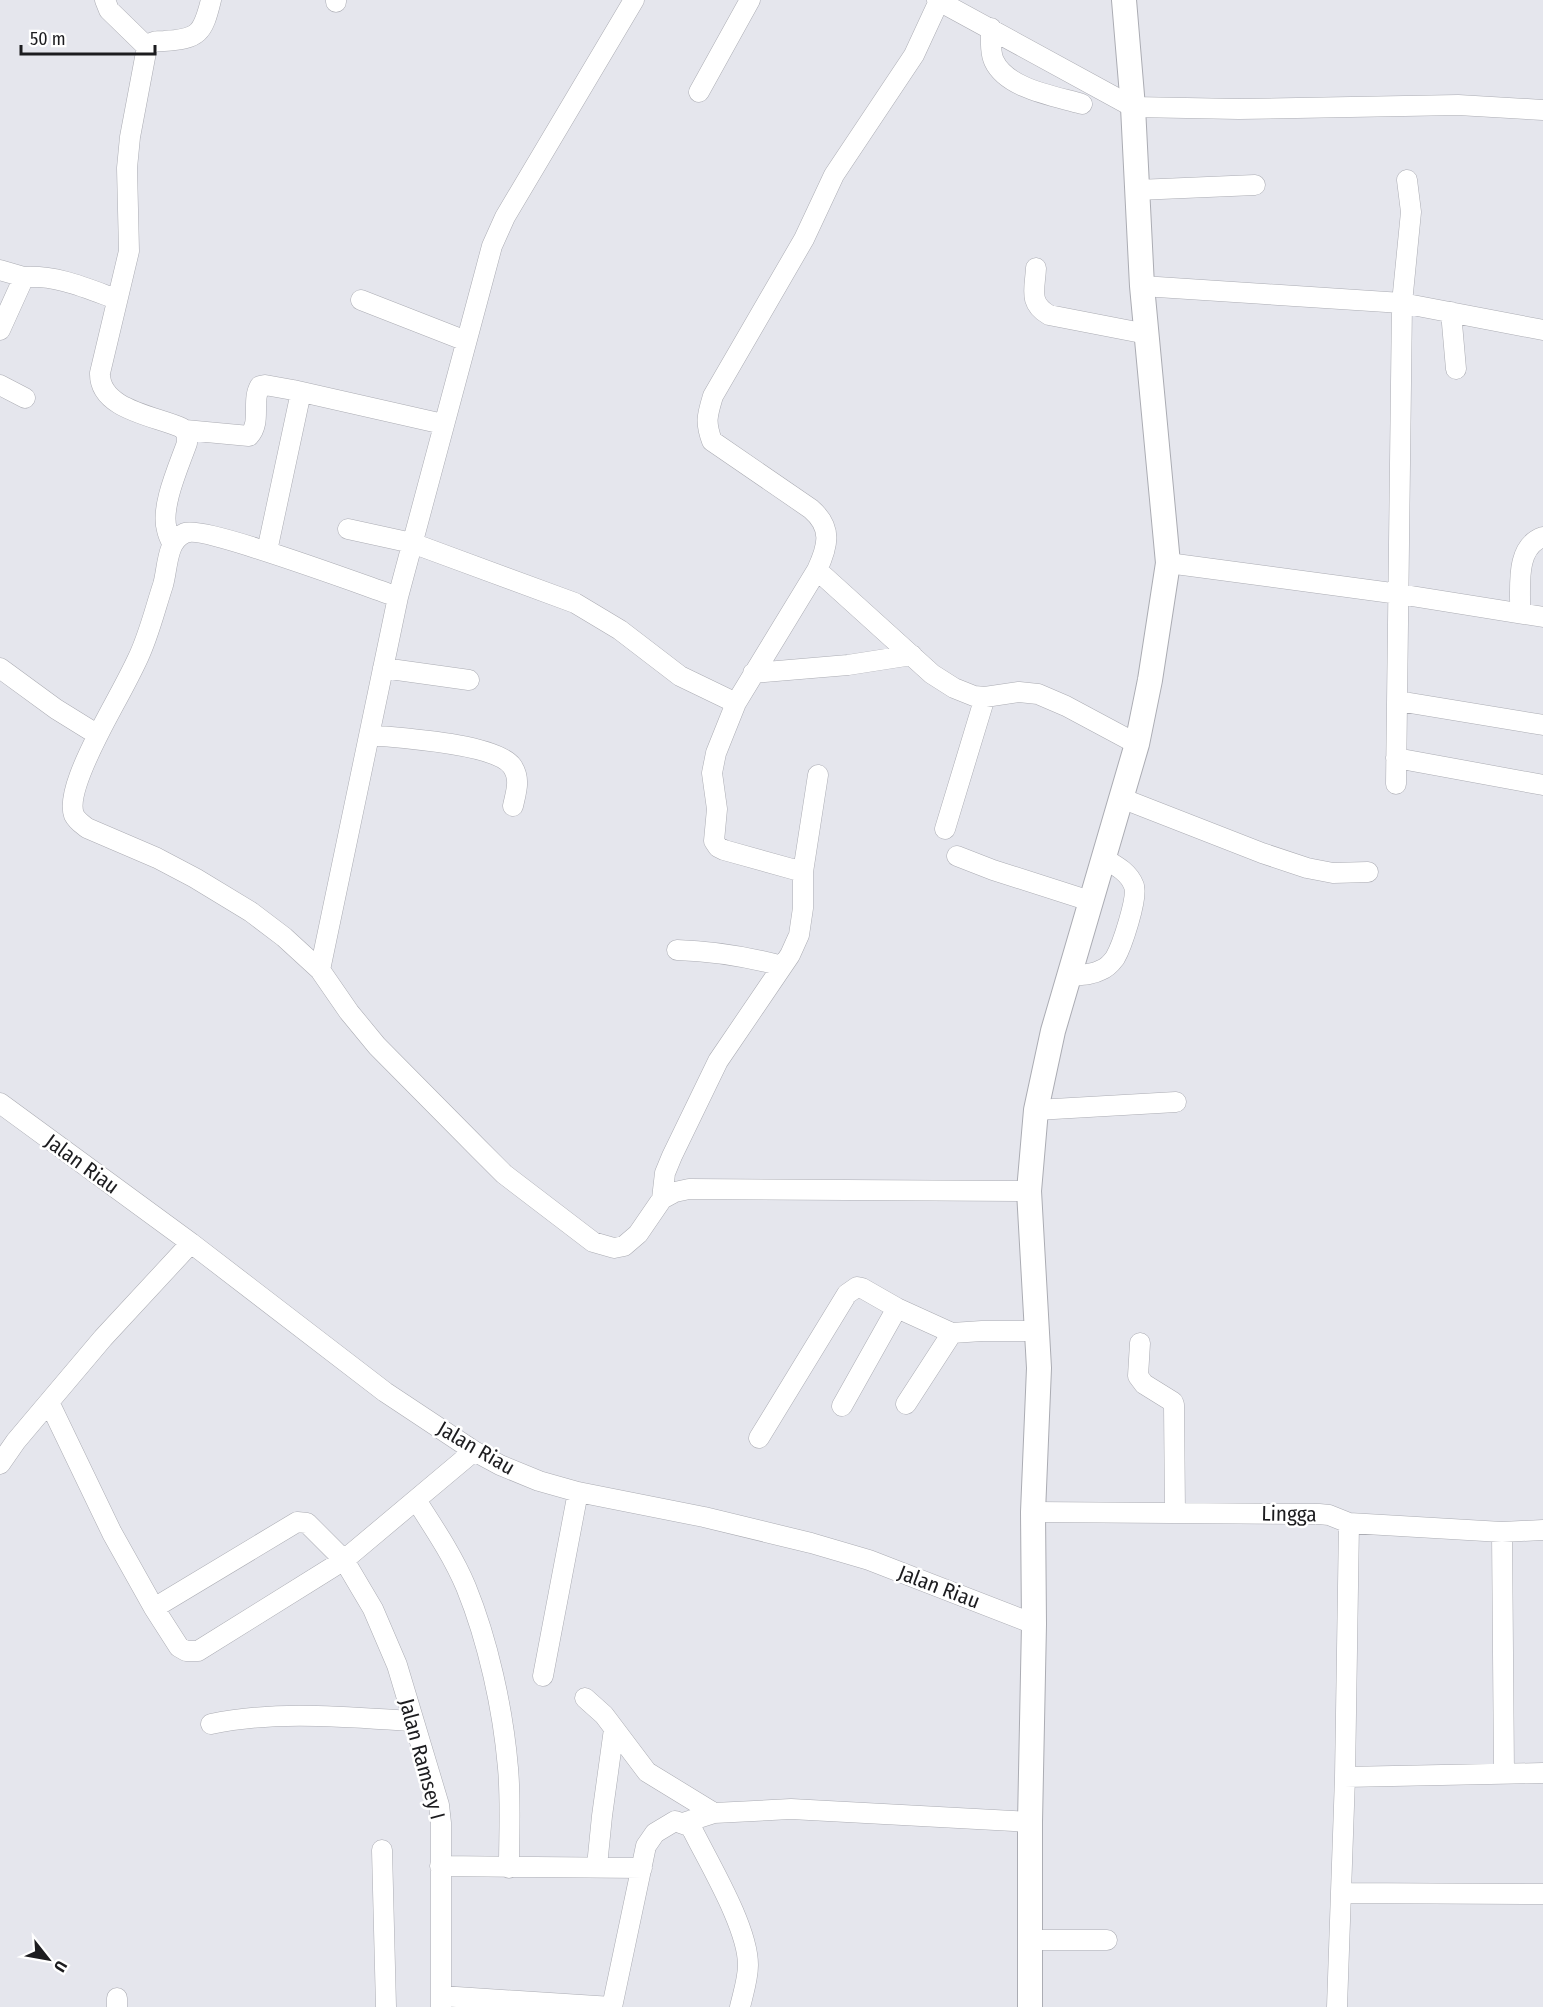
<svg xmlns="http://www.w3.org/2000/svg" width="1543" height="2007" font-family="'Fira Sans Condensed',sans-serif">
	<rect width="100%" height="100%" fill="#e5e6ed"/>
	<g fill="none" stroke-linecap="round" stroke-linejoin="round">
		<g stroke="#abacb3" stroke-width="21">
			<path id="minor" d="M105,0L109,10L147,47
				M937,0L1133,107L1239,109L1458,105L1543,110
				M336,2V0
				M991,28C991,38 990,53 994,61C1007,89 1055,96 1082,104
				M699,92L750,0
				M1137,190L1255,185
				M1036,268C1035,289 1028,303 1049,315L1147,334
				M0,270L24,277
				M1142,286L1402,303L1543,330
				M361,300L466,341
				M1451,312L1456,369
				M0,330L24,277C57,275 86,288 116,299
				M0,385L25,398
				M185,430L249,436C262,422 251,401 260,386L265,385L293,390L443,424
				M348,529L412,543L575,603L620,630L680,676L736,703
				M172,543C170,539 168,535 167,530C160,507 179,466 187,443V434L182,428C156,416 99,410 100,373L129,251L127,168L130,137L147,47C152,41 157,41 164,41C199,39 203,33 211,0
				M267,551L301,392
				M1168,563L1399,594L1543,617
				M817,570L932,674L954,688L974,696L985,697L1019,692L1038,694L1066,706L1137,744
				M1520,613C1521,589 1514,547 1543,537
				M0,668L56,709L98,735C89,753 67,796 74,815C77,821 82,824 87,828L157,858L195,878L251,912L284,937L320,970L349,1012L377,1046L479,1149L504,1174L593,1242L614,1248L624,1246L638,1234L662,1199L675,1192L689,1189L1029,1191
				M383,668L469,680
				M753,673L848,665L912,655
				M1398,701L1543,725
				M98,735C111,709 126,684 138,658C149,635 155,609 163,585C168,568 166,541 185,533C203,525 368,587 398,597
				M370,735C398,738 495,743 512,766C521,779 516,792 513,806
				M1396,758L1543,785
				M1396,784L1402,303L1411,212L1407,180
				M1121,798L1262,853L1307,868L1333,873L1368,872
				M945,829L985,697
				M957,856L993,870L1090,901
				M803,872L818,775
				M677,950C713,951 748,957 782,966
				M320,970L398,597L484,276L492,246L505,217L634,0
				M1069,976C1080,975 1092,975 1101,970C1107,968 1112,962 1115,958C1122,946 1138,898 1134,886C1129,872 1115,865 1103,858
				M0,1103L191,1243L385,1392L474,1451L500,1465L539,1481L578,1492L704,1517L811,1543L869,1560L1034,1624
				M1036,1110L1176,1102
				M662,1199L665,1173L672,1156L718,1061L790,955L799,935L803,908V872L724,850L718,847L714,841L717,809L712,773L716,753L736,703L817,570C828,546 833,528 811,509L712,441C705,422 707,416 713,396L804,239L834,175L914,55L939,1
				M1140,1343L1138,1376L1144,1384L1173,1402L1174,1405L1175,1513
				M49,1402L112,1533L154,1608L297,1522L307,1523L344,1560L373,1609L397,1665L439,1805L441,1823V2007
				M906,1404L952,1333L982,1331H1038
				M842,1406L897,1308
				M759,1438L847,1294L857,1287L862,1288L897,1308L952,1333
				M0,1464L16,1441L103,1338L191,1243
				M416,1500C434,1528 453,1556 466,1587C488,1641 503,1709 508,1768C511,1801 509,1835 509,1868
				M1033,1512L1319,1514L1329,1515L1349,1523L1502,1532L1543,1530
				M1502,1532L1504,1774
				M154,1608L179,1647L186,1651H198L344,1560L474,1451
				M543,1676L578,1492
				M585,1698L604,1715L647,1772L714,1813
				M211,1724C277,1710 346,1717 413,1721
				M1345,1777L1543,1773
				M683,1823L714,1813L791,1809L1030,1822
				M382,1850L386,2007
				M440,1866L642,1868
				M597,1866L602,1816L614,1729
				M1341,1893L1543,1894
				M1031,1940H1107
				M441,1996L612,2007
				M117,2007V1998
				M612,2007L646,1846L655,1833L675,1821L689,1826L693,1831C710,1865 748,1928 748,1965C748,1979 743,1994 740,2007
				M1337,2007L1345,1777L1349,1523"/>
		</g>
		<g stroke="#abacb3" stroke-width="26">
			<path id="major" d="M1030,2007V1822L1034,1624L1033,1512L1039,1368L1029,1191L1036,1110L1053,1031L1137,744L1150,680L1168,563L1142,286L1133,107L1124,0"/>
		</g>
		<use href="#minor" stroke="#fff" stroke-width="20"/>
		<use href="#major" stroke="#fff" stroke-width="24"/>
	</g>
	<g text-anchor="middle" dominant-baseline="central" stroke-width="5" stroke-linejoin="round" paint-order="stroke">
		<g font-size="21" fill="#1c1c1f" stroke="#fff">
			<text transform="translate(82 1164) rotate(36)">Jalan Riau</text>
			<text transform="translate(476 1448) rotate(30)">Jalan Riau</text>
			<text transform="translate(1289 1514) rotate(1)">Lingga</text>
			<text transform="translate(939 1587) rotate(21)">Jalan Riau</text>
			<text transform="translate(422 1759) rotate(75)">Jalan Ramsey I</text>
		</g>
	</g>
	<g transform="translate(48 1959) rotate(121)" stroke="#ffffff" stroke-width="4.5" paint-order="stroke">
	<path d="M0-4.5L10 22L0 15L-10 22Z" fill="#1c1c1f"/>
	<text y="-9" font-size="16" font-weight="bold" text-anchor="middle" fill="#1c1c1f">U</text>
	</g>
	<path d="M21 45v9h134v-9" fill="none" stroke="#1c1c1f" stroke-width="3"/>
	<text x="30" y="45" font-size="18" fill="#1c1c1f" stroke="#ffffff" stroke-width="4.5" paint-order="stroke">50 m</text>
</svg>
